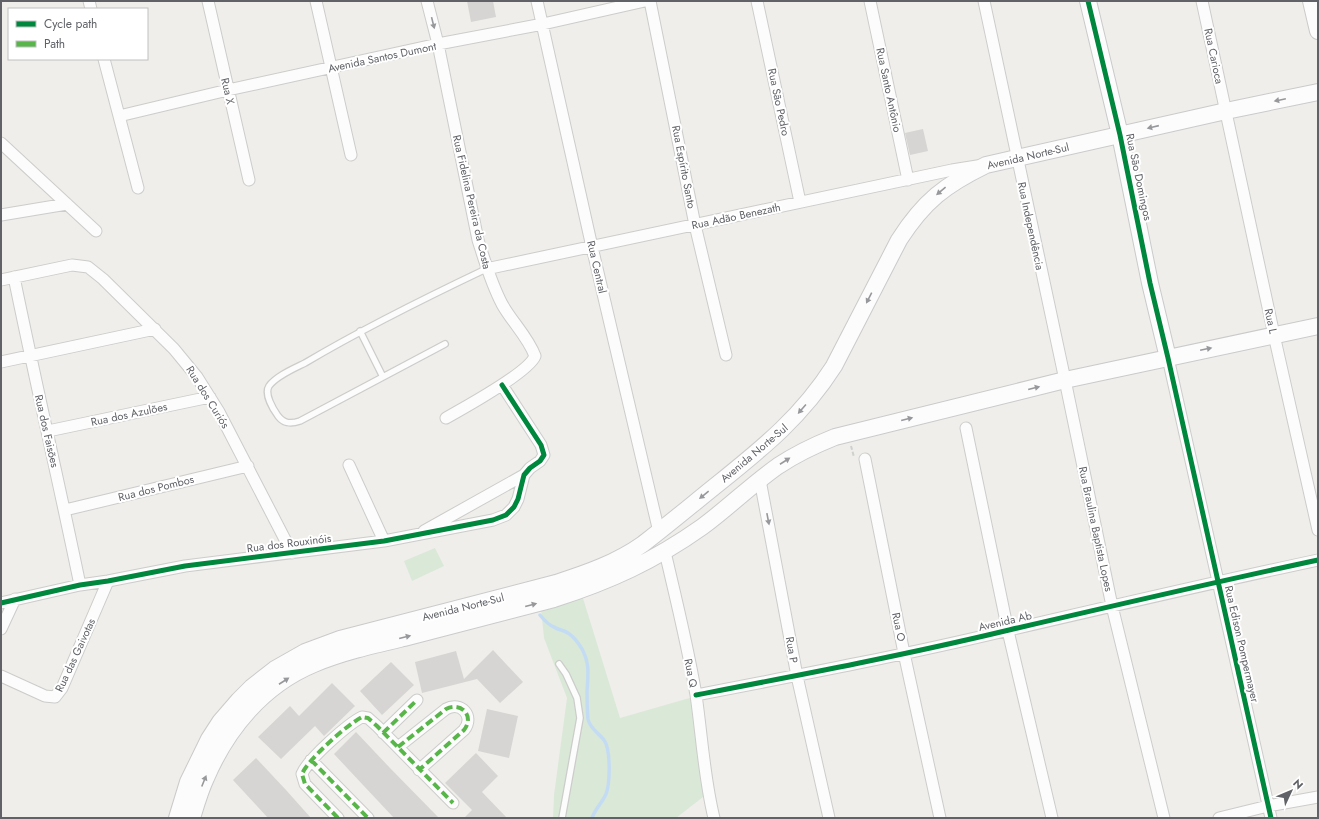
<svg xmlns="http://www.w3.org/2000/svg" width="1319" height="819" font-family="Jost,sans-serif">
	<rect width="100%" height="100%" fill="#efeeea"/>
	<path fill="#dae8d8" d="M435,548L444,566L412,581L404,561Z
		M582,595L620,718L693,697L712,790L676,818H553L554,795L567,698L544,638L541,609Z"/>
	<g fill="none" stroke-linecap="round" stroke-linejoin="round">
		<path stroke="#c4dcf3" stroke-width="3.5" d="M540,615C544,620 548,625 554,627C558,630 564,630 568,633C573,636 579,644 582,649C590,664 588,675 587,691C587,700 587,710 588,719C590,729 599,733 604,740C611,749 610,784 606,794C602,803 595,809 592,818"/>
	</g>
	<path fill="#d6d5d3" d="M467,1H493L496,17L471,22Z
		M923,129L928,151L910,155L905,133Z
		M493,650L523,682L500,703L477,679L422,693L415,662L456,651L464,679Z
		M391,662L414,685L382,715L360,691Z
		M332,683L355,706L324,736L315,726L281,759L258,737L290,706L299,716Z
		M487,709L518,716L509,758L478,751Z
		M356,732L390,768L439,818H394L363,785L334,754Z
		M476,753L498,776L482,792L507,818H464L472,810L445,783Z
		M256,758L286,790L311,818H268L233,780Z"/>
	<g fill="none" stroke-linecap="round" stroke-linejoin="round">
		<g stroke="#cccccb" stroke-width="8">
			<path id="lane" d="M360,331L383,377
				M445,344L300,421C291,424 284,424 278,416C273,409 264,394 269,386C276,376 295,368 305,363C364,328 425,298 486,269
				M559,664L566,674L577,698L580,718L562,818"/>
		</g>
		<g stroke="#cccccb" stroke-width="13">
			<path id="street" d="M89,1L91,9
				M208,1L249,180
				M316,1L351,155
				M427,1L438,44L478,240C485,262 491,283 502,304C512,322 528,337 535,356C529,372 464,408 446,418
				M537,1L592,247L659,532
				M650,1L695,225L726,355
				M757,1L800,202
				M870,1L908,180
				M984,1L1065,380L1112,606L1164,818
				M1202,1L1274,335L1318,530
				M104,59L138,188
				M119,116L228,90L438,44L543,24L645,1
				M1,143L96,231
				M1,215L67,204
				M486,269L952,170L977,166
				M14,277C35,380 59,483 80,585
				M1,280L72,265L88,267L103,279L174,349L197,377L219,412L292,553
				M1168,358L1271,818
				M1,362L155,329
				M966,428L1008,631L1052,818
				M48,431L210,397
				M865,459L904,653L940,818
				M349,465L384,541
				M760,480L797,676L829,818
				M65,510L248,466
				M424,531L524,475
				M665,552C676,599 688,647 696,695C702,736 704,778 714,818
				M1,603L80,585L108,581L185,566L384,541L493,520L506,515L514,507L518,499L524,475L530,468L540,461L544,455L541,445L502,385
				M1,629L15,599
				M1,676L45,696L55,697L62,688L108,581
				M696,695C800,675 905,655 1009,630C1112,606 1215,582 1318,560
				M383,733L417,700
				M398,747L446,709C461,701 475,716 464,730L419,770
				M311,760L368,818
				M338,818L305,784L302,774C308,759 348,724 362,717L368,718L377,726L453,803
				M1219,818L1268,806L1318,797"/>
		</g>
		<g stroke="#cacacb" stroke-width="18">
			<path id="secondary" d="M1088,1L1120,135L1150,283L1168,358
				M1311,1L1318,31
				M177,818L188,782L209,739L220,722L239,700L252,687L275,669L305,652L340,639L556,583C587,573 616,563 643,544C669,524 694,503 719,483C765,446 802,416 834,366L899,240C924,201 945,185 986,165L1226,111L1318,92
				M192,818C196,805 200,791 206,778C227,729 263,685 314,664C343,652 374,645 404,638C454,625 504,612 554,599C610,581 654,561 702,527C728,508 751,485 778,466C796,454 815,445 835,437L1065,380L1318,326"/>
		</g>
		<path stroke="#cdd0ce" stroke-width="2" stroke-dasharray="4 2" stroke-linecap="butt" d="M851,446L854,457"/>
		<use href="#lane" stroke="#fdfcfc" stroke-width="5.5"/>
		<use href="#street" stroke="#fdfcfc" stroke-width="11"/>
		<use href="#secondary" stroke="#fdfcfc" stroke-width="16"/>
		<path stroke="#58b549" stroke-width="4" stroke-dasharray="8 4" stroke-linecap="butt" d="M383,733L417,700
			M398,747L446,709C461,701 475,716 464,730L419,770
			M311,760L368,818
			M338,818L305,784L302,774C308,759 348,724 362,717L368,718L377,726L453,803"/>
		<g stroke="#fff" stroke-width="8">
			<path id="cycleway" d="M1088,1L1120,135L1150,283L1168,358L1271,818
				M1,603L80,585L108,581L185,566L384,541L493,520L506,515L514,507L518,499L524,475L530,468L540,461L544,455L541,445L502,385
				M696,695C800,675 905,655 1009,630C1112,606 1215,582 1318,560"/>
		</g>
		<use href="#cycleway" stroke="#00873e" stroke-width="5"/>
	</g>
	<defs><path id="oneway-solid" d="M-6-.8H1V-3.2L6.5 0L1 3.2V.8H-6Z"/></defs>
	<g fill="#97989b">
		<use href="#oneway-solid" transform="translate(433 23) rotate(76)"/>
		<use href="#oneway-solid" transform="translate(1280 100) rotate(168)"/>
		<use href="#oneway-solid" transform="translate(1153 127) rotate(167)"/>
		<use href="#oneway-solid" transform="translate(941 191) rotate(140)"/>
		<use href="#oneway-solid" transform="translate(869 298) rotate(117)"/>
		<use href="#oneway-solid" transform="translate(1206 349) rotate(-12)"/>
		<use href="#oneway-solid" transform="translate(1034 388) rotate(-14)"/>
		<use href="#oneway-solid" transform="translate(802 409) rotate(131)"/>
		<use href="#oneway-solid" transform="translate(907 419) rotate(-14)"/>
		<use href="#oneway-solid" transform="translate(785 461) rotate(-33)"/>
		<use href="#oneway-solid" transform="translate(704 495) rotate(141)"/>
		<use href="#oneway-solid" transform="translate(768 519) rotate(79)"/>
		<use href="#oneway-solid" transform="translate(531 605) rotate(-15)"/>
		<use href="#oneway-solid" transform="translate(405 637) rotate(-14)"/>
		<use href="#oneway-solid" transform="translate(284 681) rotate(-33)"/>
		<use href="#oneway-solid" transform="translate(204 781) rotate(-68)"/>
	</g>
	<g text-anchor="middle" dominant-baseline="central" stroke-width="4" stroke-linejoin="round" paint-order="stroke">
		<g font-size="11" fill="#606267" stroke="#fff">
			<text transform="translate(1214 56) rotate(78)">Rua Carioca</text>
			<text transform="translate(382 57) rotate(-12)">Avenida Santos Dumont</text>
			<text transform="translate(889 90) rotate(78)">Rua Santo Antônio</text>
			<text transform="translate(228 91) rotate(77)">Rua X</text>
			<text transform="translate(779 102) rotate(78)">Rua São Pedro</text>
			<text transform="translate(1028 156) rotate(-13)">Avenida Norte-Sul</text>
			<text transform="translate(684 167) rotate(79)">Rua Espírito Santo</text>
			<text transform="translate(1139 177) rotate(78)">Rua São Domingos</text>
			<text transform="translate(472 202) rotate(77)">Rua Fidelina Pereira da Costa</text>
			<text transform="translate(736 216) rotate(-12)">Rua Adão Benezath</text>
			<text transform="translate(1031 226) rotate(78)">Rua Independência</text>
			<text transform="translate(597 267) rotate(77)">Rua Central</text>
			<text transform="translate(1271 321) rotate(78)">Rua L</text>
			<text transform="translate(208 397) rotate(58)">Rua dos Curiós</text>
			<text transform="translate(129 414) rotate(-12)">Rua dos Azulões</text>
			<text transform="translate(47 431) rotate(77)">Rua dos Faisões</text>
			<text transform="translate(754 453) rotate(-40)">Avenida Norte-Sul</text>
			<text transform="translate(156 488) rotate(-14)">Rua dos Pombos</text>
			<text transform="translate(1096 529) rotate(78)">Rua Braulina Baptista Lopes</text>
			<text transform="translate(289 543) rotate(-7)">Rua dos Rouxinóis</text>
			<text transform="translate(463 607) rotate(-14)">Avenida Norte-Sul</text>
			<text transform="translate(1005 621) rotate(-13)">Avenida Ab</text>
			<text transform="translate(899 627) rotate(78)">Rua O</text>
			<text transform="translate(1242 644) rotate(77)">Rua Edison Pompermayer</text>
			<text transform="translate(792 650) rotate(80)">Rua P</text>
			<text transform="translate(75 655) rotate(-65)">Rua das Gaivotas</text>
			<text transform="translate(691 673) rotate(79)">Rua Q</text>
		</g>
	</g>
	<rect width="1319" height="819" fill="none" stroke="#606267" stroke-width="4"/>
	<rect x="8" y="8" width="140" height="52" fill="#ffffff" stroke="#bfc0c2"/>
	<rect x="16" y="21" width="20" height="6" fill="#00873e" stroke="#bfc0c2"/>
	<text x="44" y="28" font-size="12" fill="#606267">Cycle path</text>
	<rect x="16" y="41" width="20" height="6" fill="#58b549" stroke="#bfc0c2"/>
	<text x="44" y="48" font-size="12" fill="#606267">Path</text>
	<g transform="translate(1291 791) rotate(46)" stroke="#ffffff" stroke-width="3" paint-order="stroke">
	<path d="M0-3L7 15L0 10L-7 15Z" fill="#606267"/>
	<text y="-6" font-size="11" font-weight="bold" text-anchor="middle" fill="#606267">N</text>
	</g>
</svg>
